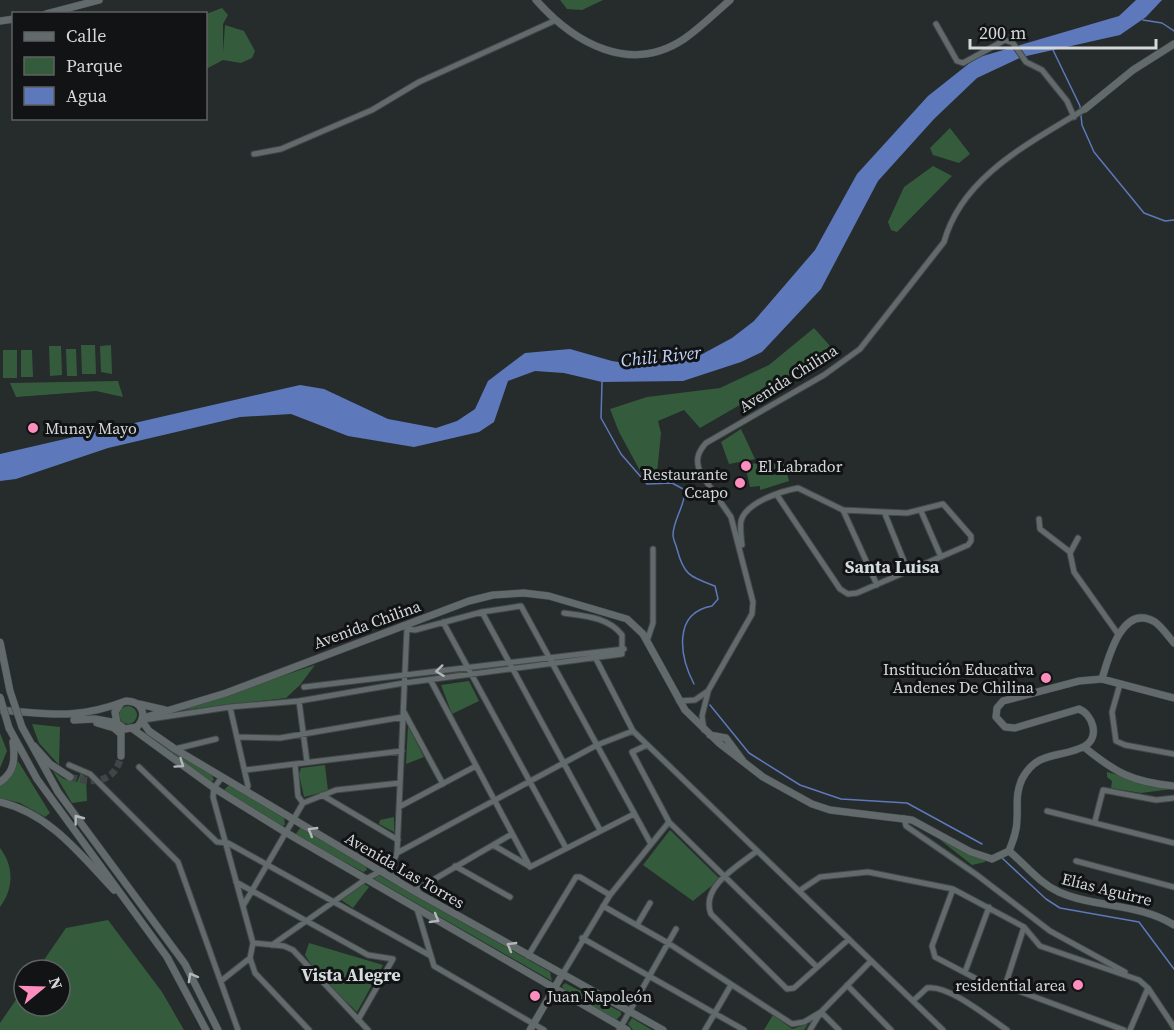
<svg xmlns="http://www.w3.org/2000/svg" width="1174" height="1030" font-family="'Source Serif 4',serif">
	<rect width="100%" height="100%" fill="#262b2c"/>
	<path fill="#345c3c" d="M560,0H603L582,10L567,9Z
		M222,8L228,15L223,24V53L225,25L244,31L255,51L252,58L241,63L223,60L206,69V14Z
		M950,128L970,154L959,163L933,155L930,148Z
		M933,166L952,176L897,232L891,230L888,222L904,187Z
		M814,328L830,346L800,370L700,428L684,410L658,421L661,433L657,473L644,478L619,432L610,409L647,397L720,388L769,365Z
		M81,345H95L96,374H82Z
		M111,345L112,374L101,372L100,346Z
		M49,346H61L62,375L50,376Z
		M66,349H76L77,376H67Z
		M3,350H17V378H3Z
		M21,350H32L33,377H21Z
		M118,381L123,397L96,391L16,397L10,383Z
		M741,429L755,459L729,464L721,442Z
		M784,462L789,481L760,490V486L750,487L745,464Z
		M315,665L300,685L286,698L176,711Z
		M469,681L479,701L452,714L441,685Z
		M119 715a9 9 0 1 1 18 0a9 9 0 1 1-18 0Z
		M32,724L60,727L59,765L39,743Z
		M408,726L424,757L406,764Z
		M0,733L7,751L0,768Z
		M151,738L212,775L214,780L211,782Z
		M18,761L50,813L45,817L20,803L0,798V785L10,776Z
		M325,765L328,791L304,797L299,774L301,768Z
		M53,771L64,779L77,782L81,773L86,778L87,801L72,803Z
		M1107,772L1172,789L1141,793L1111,788L1112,781L1107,777Z
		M229,785L284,818L285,825L281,826L223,791Z
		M394,817V832L379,824L380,820Z
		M301,827L366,866L367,870L363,872L295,835Z
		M925,828L986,859L985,862L972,865Z
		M670,830L720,879L693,901L643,865Z
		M0,848C14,866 14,888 0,907Z
		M377,874L550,972L552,981L374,879Z
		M363,883L369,887L353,908L340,899Z
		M108,920L162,992L184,1030H0V1023L24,988V1006H60V970H37L66,928Z
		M309,943L383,965L357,1012C339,994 319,979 305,955Z
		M565,983L621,1012V1015L616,1020L564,990L562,986Z
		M773,1015L792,1029L808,1024L804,1030H764Z
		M632,1018L652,1030H633L628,1024Z"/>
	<path fill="#5d79bb" d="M1136,0H1162L1146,17L1120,35L1022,57L977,78L934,119L878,181L821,289L762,352L741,362L683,381L602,382L564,373L535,371L508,381L494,422L479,432L414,447L348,436L291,414L240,417L108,448L16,479L0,481V454L300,385L324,389L388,419L436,428L457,421L475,409L488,381L525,353L570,349L612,361L645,366L695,358L732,338L754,321L815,250L857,174L928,96L976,58L1119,16Z"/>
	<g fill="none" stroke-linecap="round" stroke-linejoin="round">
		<path stroke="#5d79bb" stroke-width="1.5" d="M1143,20L1162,23L1174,31
			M1053,50L1080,106L1082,125L1094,152L1144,213L1165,221L1174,220
			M602,382L601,418L621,454L647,484L672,483L685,490C685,506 673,520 673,535C673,539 676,545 677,549C684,576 691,577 715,586L718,599L712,606C672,613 680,657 694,684
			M710,705L749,753L800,785L841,799L907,803L982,844
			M1001,857L1046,899L1060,908L1139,922L1174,969"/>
		<path stroke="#404546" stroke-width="7" stroke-dasharray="7 3.5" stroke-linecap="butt" d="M70,777C94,784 115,783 121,756"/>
		<g stroke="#424748" stroke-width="7">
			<path id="street" d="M936,24L957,61L963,63L1005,40L1013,43L1026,62L1042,70L1067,101L1074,117
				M254,154L281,149L372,110L419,82L554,21
				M843,510L877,585
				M921,511L941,557
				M885,514L908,571
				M1039,519L1040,529L1070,552
				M1078,538L1070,553L1074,572L1118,634
				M742,545C741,537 740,528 741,521C746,502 782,491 798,488L843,510L907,513L943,504L971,536V541L968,545L857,593L848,594L840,589L777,495
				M482,612L600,830
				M443,622L566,848
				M407,629L415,630L482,612L521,606L651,844
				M647,641L653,623V549
				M593,653L633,731L943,1030
				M431,681L530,867
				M1120,684L1112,712L1116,741L1125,745L1174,754
				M304,687L624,649
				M299,701L307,762
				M679,701L695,700L708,691L752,614L753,602L731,517L701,474C695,461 697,453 706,443L824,375L860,349L944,242C962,176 1030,143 1085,109
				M230,707L248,786L246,792
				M404,712L443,784
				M143,720L230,707L299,701L404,683L622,654V635C608,617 585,616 564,613
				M704,730L702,716L708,692
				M237,737L280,738L403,717
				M647,745L632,752L669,822L817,967
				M175,749L216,739
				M295,764L298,796L303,803
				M69,765L90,774L178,862L238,1030
				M139,767L217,842L228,843L431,956
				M245,770L402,751
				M222,777L214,788L213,797L253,943L250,958L255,973L309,1030
				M322,795L398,840
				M399,807L476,766
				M1047,811L1174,843
				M904,818L906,826L977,875L1050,931L1125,972
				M1095,821L1103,790L1156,800L1174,798
				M493,845L529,866
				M757,851C738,866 700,887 711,914L787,989L794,988L849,939
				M397,853L597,745L633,731
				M1076,861L1174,887
				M392,865L398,881
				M455,866L510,897
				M530,867L634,814
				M236,882L368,955L393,959L358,1020
				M953,889L932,946L935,957L994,988L1005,986
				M414,891L512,834
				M799,891L820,877L868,872L953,889L1024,927L1040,946L1139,980L1148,988L1174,1027
				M243,906L303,803L336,790L400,783
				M603,906L668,943L792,1024L804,1022L821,1012L839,1030
				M417,909L434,966L544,1030
				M637,925L650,903
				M1024,927L1005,986L1124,1030
				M582,938L744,1030
				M253,943L284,946L293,950L368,1030
				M272,945L366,879L392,865L397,853L407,626
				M528,956L576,877H580L610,895
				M965,972L989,907
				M562,975L610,895L669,822
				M221,981L250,958
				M847,985L891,1030
				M913,1001L927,988C948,984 989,1018 1007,1030
				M619,1030L676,929
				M705,1030L731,985
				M810,1030L821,1012L871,961
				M1130,1030L1148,988"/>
		</g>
		<g stroke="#424748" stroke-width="8">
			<path id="secondary" d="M536,0C574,43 630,75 684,39C700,28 715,13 730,0
				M46,14L99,0
				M0,21L14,19
				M1085,109L1133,70L1174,44
				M1102,679C1108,659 1122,602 1155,622C1162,627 1168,636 1174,643
				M139,704L165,710
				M0,710C51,714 76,720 126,701C142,701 148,715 137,727L125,729L117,723L115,712L121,703
				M143,718L226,693L469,601L493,595L524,593L549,596L627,619L643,634L685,710L719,743L763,777L812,804L830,810L912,820L971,852L992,859L1009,851C1013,841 1017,831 1017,820C1018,805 1015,794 1022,779C1038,749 1061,759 1085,746C1100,737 1093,715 1079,709L1015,728L1005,727L996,717L997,708L1003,701L1079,681L1102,679L1174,698
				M74,720L95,719L117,723
				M142,721L149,731L175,749L414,891L663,1030
				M97,723L114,728L121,734
				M22,727L58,792L185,964L218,1030
				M9,728L37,779L167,957L206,1030
				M133,729L214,788L285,832L627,1030
				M121,730V756
				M710,735L726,738L743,761
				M34,746L50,764L70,777
				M1084,747C1116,773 1132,782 1174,786
				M0,782C15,772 15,759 13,742
				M0,802C50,814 80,854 114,890
				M1009,851C1026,865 1039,883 1059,892C1095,908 1140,903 1174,925
				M530,1030L562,975"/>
		</g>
		<use href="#street" stroke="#636a6b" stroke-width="5"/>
		<use href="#secondary" stroke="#636a6b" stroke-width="7"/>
		<g stroke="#424748" stroke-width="8" stroke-linecap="butt">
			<path id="secondary-bridge" d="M0,642L10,691L22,727
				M0,697L9,728"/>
		</g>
		<use href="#secondary-bridge" stroke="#636a6b" stroke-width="7"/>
	</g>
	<defs><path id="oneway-chevron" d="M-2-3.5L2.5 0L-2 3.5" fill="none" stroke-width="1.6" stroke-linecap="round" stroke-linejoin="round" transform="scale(1.5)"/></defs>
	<g stroke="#b2b7b7">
		<use href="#oneway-chevron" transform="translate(440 671) rotate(173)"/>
		<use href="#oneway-chevron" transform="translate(180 764) rotate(35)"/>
		<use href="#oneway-chevron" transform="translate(78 819) rotate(-127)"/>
		<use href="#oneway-chevron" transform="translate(312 831) rotate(-149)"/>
		<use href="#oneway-chevron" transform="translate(435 919) rotate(30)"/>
		<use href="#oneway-chevron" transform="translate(511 946) rotate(-150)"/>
		<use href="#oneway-chevron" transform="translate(192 977) rotate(-119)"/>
	</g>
	<g fill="#fd8ebe" stroke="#111314" stroke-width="2">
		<circle cx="33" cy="428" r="6"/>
		<circle cx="746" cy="466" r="6"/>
		<circle cx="740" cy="483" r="6"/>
		<circle cx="1046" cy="678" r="6"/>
		<circle cx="1078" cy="985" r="6"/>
		<circle cx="535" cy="996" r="6"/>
	</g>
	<g text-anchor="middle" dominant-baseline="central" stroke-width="6" stroke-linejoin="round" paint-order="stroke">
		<g font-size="16" fill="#d4d8d8" stroke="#111314">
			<text transform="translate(788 378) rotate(-32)">Avenida Chilina</text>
			<text transform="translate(367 624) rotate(-20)">Avenida Chilina</text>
			<text transform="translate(405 870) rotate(30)">Avenida Las Torres</text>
			<text transform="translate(1107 889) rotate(14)">Elías Aguirre</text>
		</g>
		<g font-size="16" fill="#d4d8d8" stroke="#111314" text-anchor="start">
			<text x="45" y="428">Munay Mayo</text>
			<text x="758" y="466">El Labrador</text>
			<text x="728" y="474" text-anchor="end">Restaurante<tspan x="728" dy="18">Ccapo</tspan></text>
			<text x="1034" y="669" text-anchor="end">Institución Educativa<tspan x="1034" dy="18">Andenes De Chilina</tspan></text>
			<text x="1066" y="985" text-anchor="end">residential area</text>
			<text x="547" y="996">Juan Napoleón</text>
		</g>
		<g font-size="18" font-style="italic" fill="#c5d6fb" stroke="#111314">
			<text transform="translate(661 356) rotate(-6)">Chili River</text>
		</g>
		<g font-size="18" font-weight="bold" fill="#d5dcdd" stroke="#111314">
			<text x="892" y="566">Santa Luisa</text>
			<text x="351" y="974">Vista Alegre</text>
		</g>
	</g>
	<rect x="12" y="12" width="195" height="108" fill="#111314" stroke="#5f6262" stroke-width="1.5"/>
	<rect x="24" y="32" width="30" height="9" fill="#636a6b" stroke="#5f6262" stroke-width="1.5"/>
	<text x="66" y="42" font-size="18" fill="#d4d8d8">Calle</text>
	<rect x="24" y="57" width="30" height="18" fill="#345c3c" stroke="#5f6262" stroke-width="1.5"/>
	<text x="66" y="72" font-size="18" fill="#d4d8d8">Parque</text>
	<rect x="24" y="87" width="30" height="18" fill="#5d79bb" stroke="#5f6262" stroke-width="1.5"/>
	<text x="66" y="102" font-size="18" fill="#d4d8d8">Agua</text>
	<g transform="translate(42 988) rotate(71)"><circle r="28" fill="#111314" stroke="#5f6262" stroke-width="1.5"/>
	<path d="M0-4.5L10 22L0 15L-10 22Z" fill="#fd8ebe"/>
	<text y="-9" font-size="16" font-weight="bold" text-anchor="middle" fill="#d4d8d8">N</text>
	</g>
	<path d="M970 39v9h186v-9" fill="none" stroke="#d4d8d8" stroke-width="3"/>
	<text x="979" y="39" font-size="18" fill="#d4d8d8" stroke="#111314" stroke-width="4.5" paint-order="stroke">200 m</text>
</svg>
